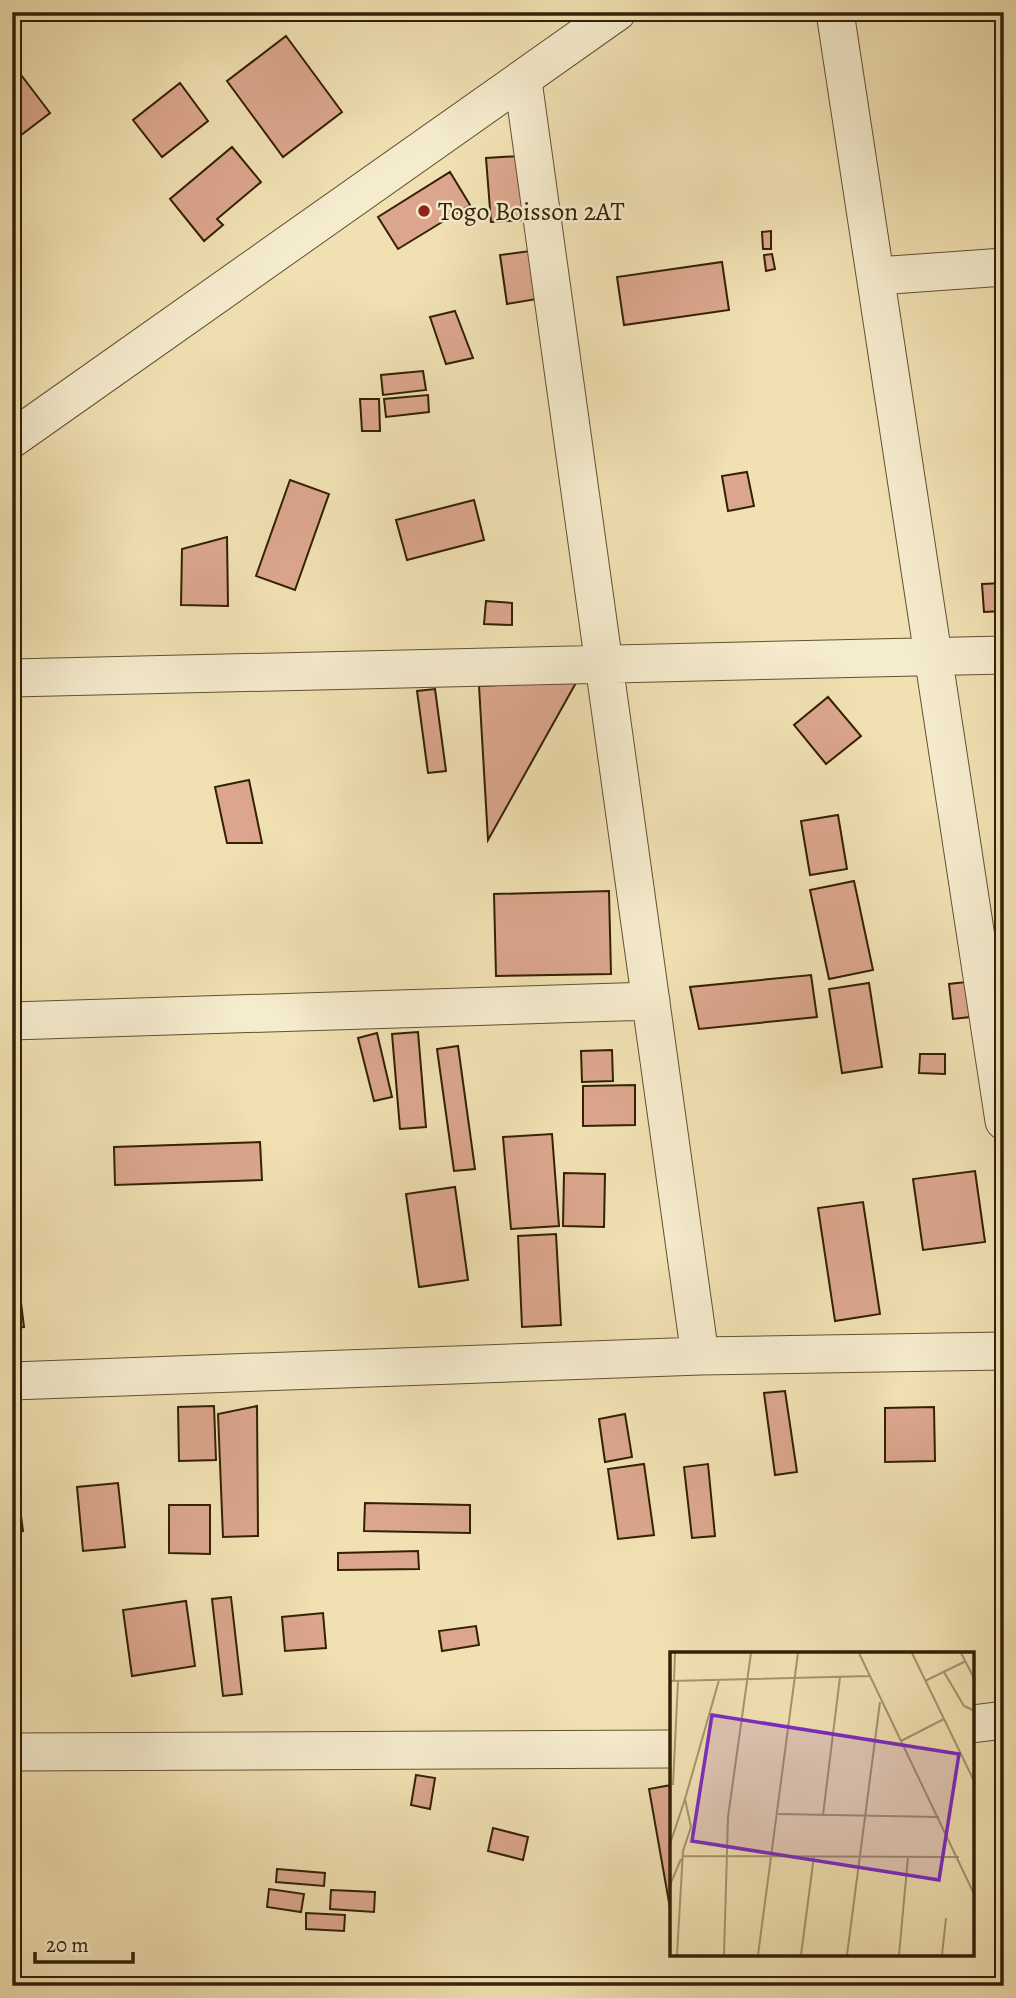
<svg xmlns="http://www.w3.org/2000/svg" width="1016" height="1998" font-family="Alegreya,serif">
	<rect width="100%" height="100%" fill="#f0e0b2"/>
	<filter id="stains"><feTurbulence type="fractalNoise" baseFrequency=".00286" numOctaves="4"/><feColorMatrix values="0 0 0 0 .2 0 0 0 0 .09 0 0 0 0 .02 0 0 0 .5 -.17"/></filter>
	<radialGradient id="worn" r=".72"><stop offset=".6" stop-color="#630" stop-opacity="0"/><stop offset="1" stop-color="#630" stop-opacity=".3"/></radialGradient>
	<path fill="#dba68d" stroke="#332105" stroke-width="2" d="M286,36L342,112L283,157L227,81Z
		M12,63L50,113L12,142Z
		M180,83L208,121L162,157L133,120Z
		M998,125H1004V164H998Z
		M232,147L261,182L217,219L223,225L204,241L170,199Z
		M519,156L524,220L491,222L486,158Z
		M450,172L470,205L398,249L378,217Z
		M771,231V249H763L762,232Z
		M530,251L537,299L507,304L500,255Z
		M772,254L775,269L766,271L764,255Z
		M722,262L729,310L624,325L617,277Z
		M455,311L473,358L446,364L430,317Z
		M423,371L426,390L383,395L381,375Z
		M428,395L429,412L386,417L384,399Z
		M360,399H379L380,431H362Z
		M747,472L754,506L728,511L722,476Z
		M290,480L329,494L295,590L256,576Z
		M474,500L484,540L407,560L396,520Z
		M227,537L228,606L181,605L182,549Z
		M1004,583V611L984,612L982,584Z
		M486,601L512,603V625L484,624Z
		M577,681L488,840L479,686Z
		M435,689L446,771L428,773L417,691Z
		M828,697L861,736L826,764L794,725Z
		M249,780L262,843H227L215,787Z
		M838,815L847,869L810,875L801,821Z
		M854,881L873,970L829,979L810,890Z
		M609,891L611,974L496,976L494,894Z
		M811,975L817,1017L699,1029L690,987Z
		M966,982L970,1017L953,1019L949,984Z
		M869,983L882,1067L842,1073L829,989Z
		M418,1032L426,1127L400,1129L392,1034Z
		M377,1033L392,1097L374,1101L358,1038Z
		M458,1046L475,1169L454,1171L437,1049Z
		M612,1050L613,1081L582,1082L581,1051Z
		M920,1054H945V1074L919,1073Z
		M635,1085V1125L583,1126V1086Z
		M552,1134L559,1226L511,1229L503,1137Z
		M260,1142L262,1180L115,1185L114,1147Z
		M975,1171L985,1242L923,1250L913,1179Z
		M564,1173L605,1174L604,1227L563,1226Z
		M455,1187L468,1280L419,1287L406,1194Z
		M863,1202L880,1314L835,1321L818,1208Z
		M12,1229L24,1327L12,1328Z
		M556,1234L561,1325L522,1327L518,1236Z
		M785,1391L797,1472L775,1475L764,1393Z
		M214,1406L216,1460L179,1461L178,1407Z
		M257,1406L258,1536L223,1537L218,1414Z
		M934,1407L935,1461L885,1462V1408Z
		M12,1413H15L19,1451L12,1452Z
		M625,1414L632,1457L605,1462L599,1419Z
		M644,1464L654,1535L618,1539L608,1469Z
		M708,1464L715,1536L692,1538L684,1467Z
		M12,1477H16L23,1531L12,1532Z
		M118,1483L125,1547L83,1551L77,1487Z
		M365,1503L470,1505V1533L364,1531Z
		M169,1505H210V1554L169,1553Z
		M418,1551L419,1569L338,1570V1553Z
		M231,1597L242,1694L223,1696L212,1599Z
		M186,1601L195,1666L132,1676L123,1610Z
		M323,1613L326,1648L285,1651L282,1617Z
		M476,1626L479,1645L442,1651L439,1631Z
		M416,1775L435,1778L430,1809L411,1805Z
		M671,1785V1908H670L649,1789Z
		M493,1828L528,1837L523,1860L488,1851Z
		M277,1869L325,1873L324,1886L276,1882Z
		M269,1889L304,1894L301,1912L267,1907Z
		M331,1890L375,1892L374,1912L330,1909Z
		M306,1913L345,1915L344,1931L306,1929Z"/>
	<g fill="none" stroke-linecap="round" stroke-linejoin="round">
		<g stroke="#625130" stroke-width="39">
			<path id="street" d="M835,12L1004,1121
				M523,81L700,1356
				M877,276L1004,267
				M12,439L617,12
				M12,678L1004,655
				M12,1021L651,1001
				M12,1381L700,1356L1004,1351
				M972,1724L1004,1720
				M12,1752L671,1749"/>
		</g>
		<use href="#street" stroke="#f5ebcd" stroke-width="37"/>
	</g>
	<circle fill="#8f2418" stroke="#f5ebcd" stroke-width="2.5" cx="424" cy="211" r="7"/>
	<g text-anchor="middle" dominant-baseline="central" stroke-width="5" stroke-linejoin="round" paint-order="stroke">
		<g font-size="26" fill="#332105" stroke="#f5ebcd" text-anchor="start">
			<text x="438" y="211">Togo Boisson 2AT</text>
		</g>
	</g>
	<g transform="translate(670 1652)">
		<rect width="304" height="304" fill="#f0e0b2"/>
		<path fill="none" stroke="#a4946d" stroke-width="2" d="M189,1L305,244M242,1L305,131M291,1L305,28M274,20L294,54L305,59M0,29L200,24M4,29L5,1M255,29L296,9M231,89L274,67M3,133L8,29M108,162L269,165M153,163L170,25M0,192L15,147M13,204L289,205M0,233L11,207M7,303L13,199L21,175L15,147L49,28M54,303L58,165L81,1M88,303L128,1M131,303L144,204M177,303L210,50M229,303L238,205M272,303L276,266"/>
		<path fill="#7b2cbf" fill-opacity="0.15" stroke="#7b2cbf" stroke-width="3.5" d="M42,63L289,102L269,228L22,189Z"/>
		<rect width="304" height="304" fill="none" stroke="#332105" stroke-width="3.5"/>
	</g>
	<rect width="1016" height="1998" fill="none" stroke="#f0e0b2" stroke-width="42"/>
	<rect x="14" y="14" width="988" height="1970" fill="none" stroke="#332105" stroke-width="3.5"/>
	<rect x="21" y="21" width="974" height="1956" fill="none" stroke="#332105" stroke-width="2"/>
	<path d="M35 1952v10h98v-10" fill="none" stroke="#332105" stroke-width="3.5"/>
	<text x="46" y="1952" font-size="21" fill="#332105" stroke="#f5ebcd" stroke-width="5" paint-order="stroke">20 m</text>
	<rect width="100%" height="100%" filter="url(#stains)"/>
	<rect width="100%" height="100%" fill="url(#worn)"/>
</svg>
